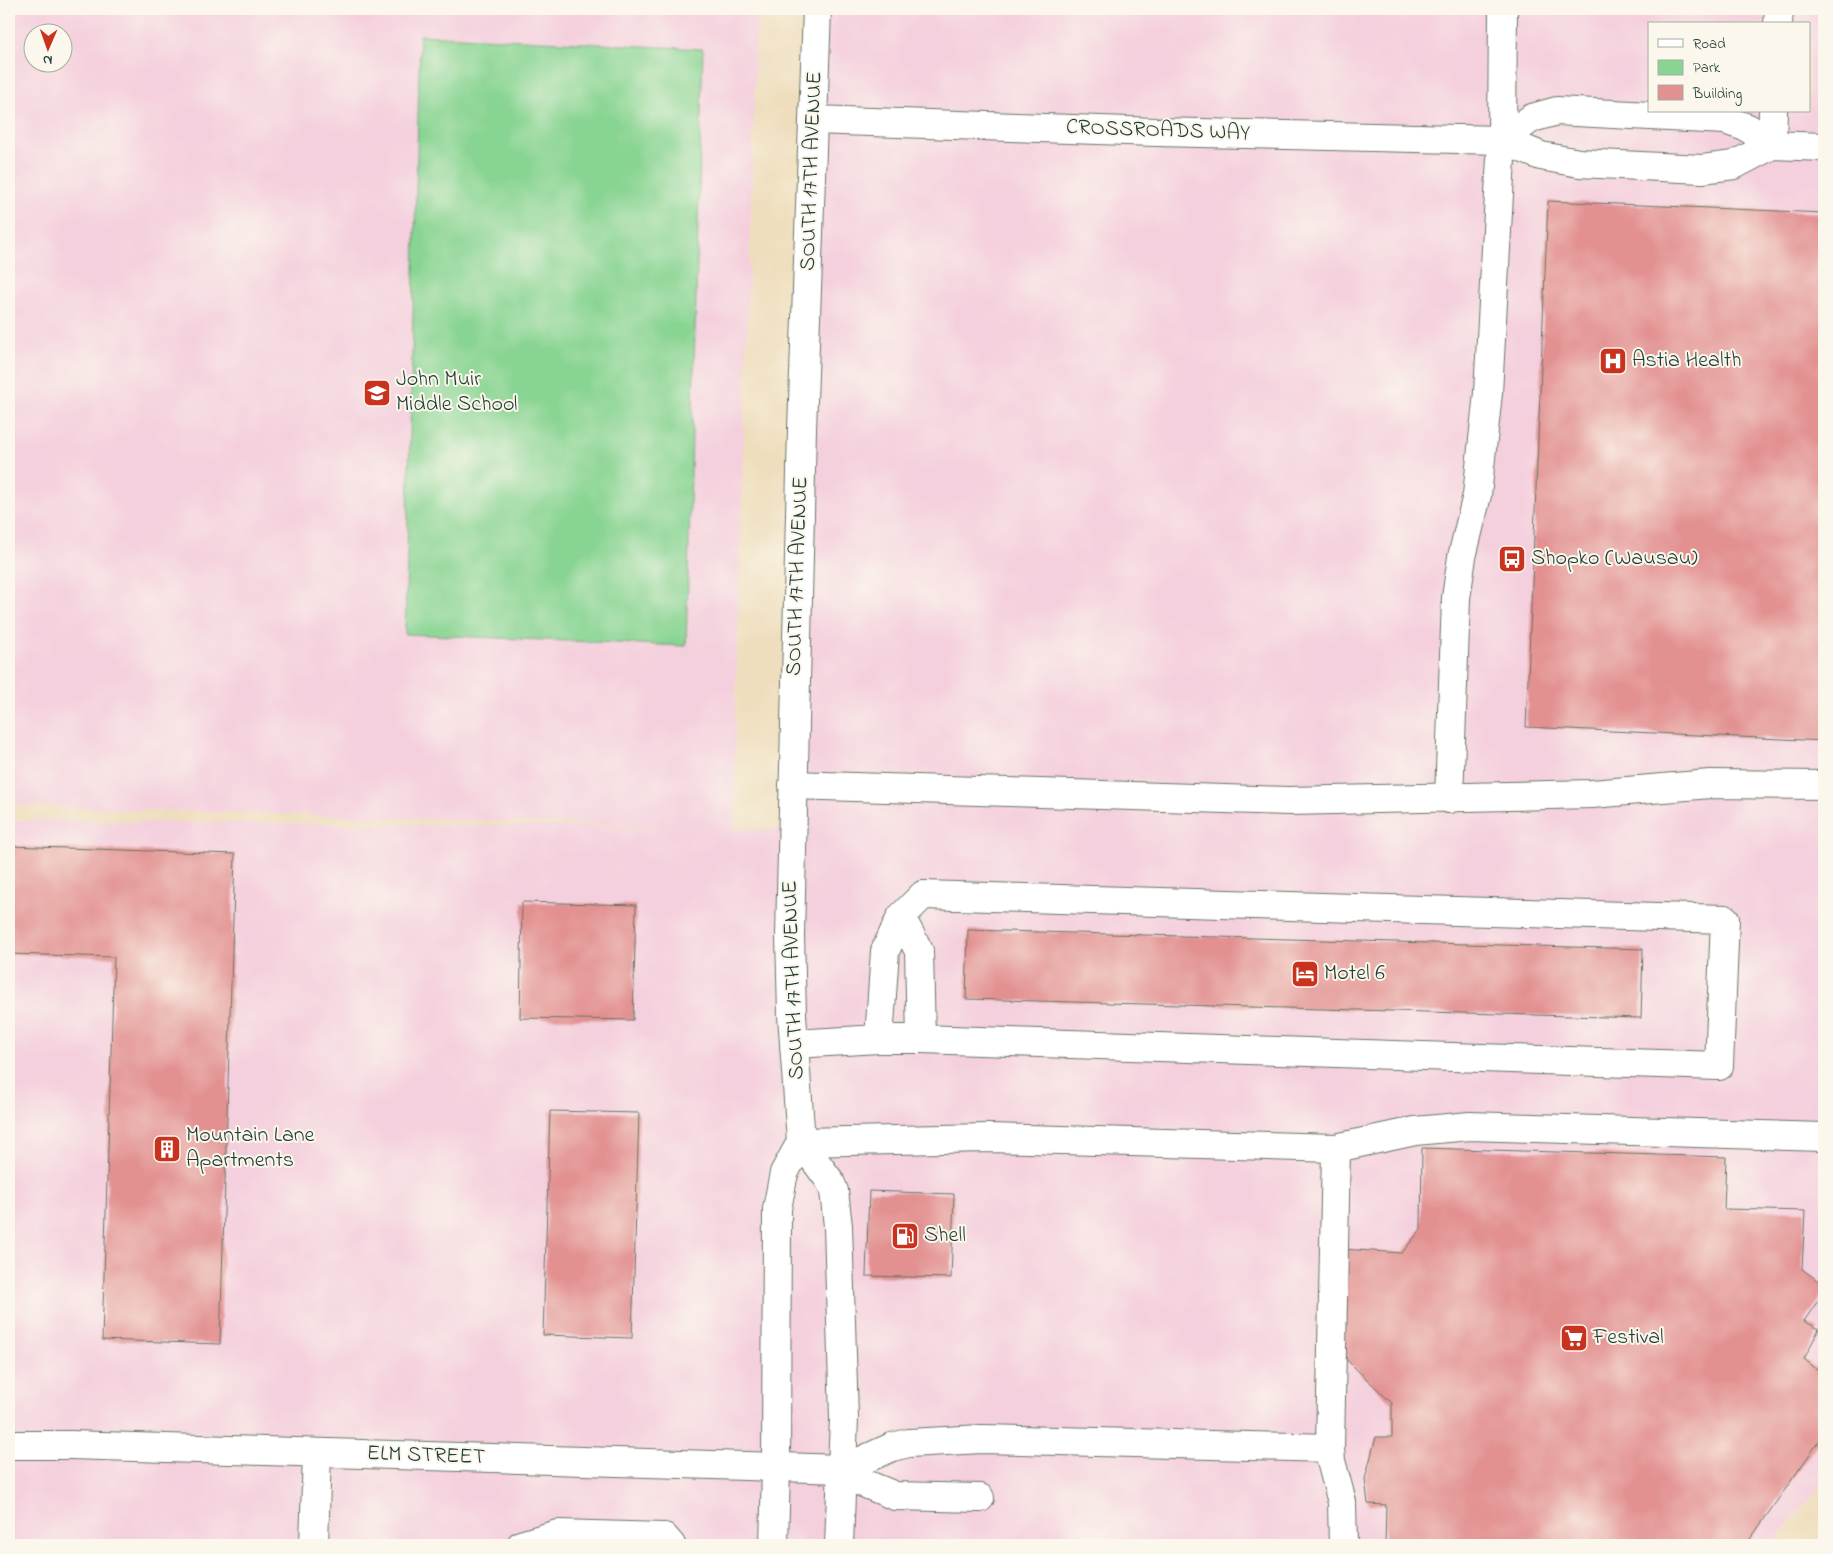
<svg xmlns="http://www.w3.org/2000/svg" width="1833" height="1554" font-family="'Indie Flower',sans-serif">
	<rect width="100%" height="100%" fill="#fbf7ec"/>
	<filter id="ink" filterUnits="userSpaceOnUse"><feTurbulence type="fractalNoise" baseFrequency=".02" numOctaves="2"/><feDisplacementMap in="SourceGraphic" scale="10" xChannelSelector="R" yChannelSelector="G"/><feConvolveMatrix kernelMatrix="1 2 1 2 8 2 1 2 1" color-interpolation-filters="sRGB"/></filter>
	<filter id="wash" filterUnits="userSpaceOnUse"><feTurbulence type="fractalNoise" baseFrequency=".0096" numOctaves="4" result="noise"/><feDisplacementMap in="SourceGraphic" scale="20" xChannelSelector="R" yChannelSelector="G"/><feGaussianBlur stdDeviation="1.12" result="paint"/><feColorMatrix in="noise" values="0 0 0 0 0 0 0 0 0 0 0 0 0 0 0 0 0 1.4 0 .05"/><feComposite in="paint" operator="in"/></filter>
	<g filter="url(#wash)">
		<rect width="100%" height="100%" fill="#efdebd"/>
		<path fill="#f4cfdd" fill-rule="evenodd" d="M9,9H757L735,721L734,829L788,830L817,9H1824V1483L1770,1545H9V820L699,828L9,805ZM1649,24H1809V111H1649ZM32,32H62V62H32Z"/>
		<path fill="#88d492" stroke="#548863" d="M420,35L703,49L686,646L405,634Z"/>
		<g id="blocks">
			<path fill="#e29090" d="M1548,201L1824,213V741L1526,727Z
				M9,846L235,854L220,1344L102,1340L114,957L9,954Z
				M522,902L636,905L633,1020L520,1018Z
				M968,930L1643,949L1641,1018L966,999Z
				M550,1111L639,1113L632,1338L543,1335Z
				M1422,1148L1726,1157L1724,1209L1805,1211L1802,1269L1824,1285V1292L1804,1321L1819,1329L1804,1359L1824,1375V1434L1746,1545H1385L1386,1505L1368,1504L1365,1479L1376,1437H1392V1403L1334,1348L1342,1249L1402,1253L1421,1229Z
				M869,1191L954,1194L951,1278L866,1276Z"/>
		</g>
	</g>
	<g filter="url(#ink)">
		<use href="#blocks" fill-opacity="0" stroke="#687564" stroke-width="1"/>
		<g fill="none" stroke-linecap="round" stroke-linejoin="round">
			<g stroke="#687564" stroke-width="30">
				<path id="minor" d="M1778,24L1779,9
					M814,120L1156,132L1502,140L1541,156L1579,163L1702,169L1734,165L1772,145L1824,147
					M1502,140L1532,118L1557,111L1725,120L1748,128L1772,145
					M1772,145L1773,111
					M793,785L1289,801L1592,794L1710,784L1824,785
					M1449,799L1456,598L1462,557L1477,495L1488,393L1502,140L1503,9
					M901,917L919,951L921,1039
					M794,1044L879,1039H921L1719,1066L1725,919L923,895L901,917L885,951L879,1039
					M801,1142L989,1138L1336,1148L1415,1131L1470,1126L1824,1137
					M1336,1148L1330,1448L1331,1461L1342,1502L1343,1545
					M9,1445H70L843,1469L892,1447L909,1443L982,1439L1330,1448
					M843,1469L856,1480L895,1496L980,1498
					M314,1545L317,1453
					M521,1545L558,1534L664,1537L671,1545"/>
			</g>
			<g stroke="#687564" stroke-width="30">
				<path id="major" d="M817,9L802,429L790,935L792,1015L801,1142L830,1181L834,1191L838,1226L844,1418L839,1545
					M774,1545L776,1468L777,1209L784,1173L801,1142"/>
			</g>
			<use href="#minor" stroke="#fff" stroke-width="28"/>
			<use href="#major" stroke="#fff" stroke-width="28"/>
		</g>
	</g>
	<defs>
		<g id="hospital-square" transform="scale(1.4375)"><rect x="-9" y="-9" width="18" height="18" rx="4" fill="#c8321e" stroke="#fbf7ec"/><path d="M-5-5h3v3.5h4V-5h3V5h-3V1.5h-4V5h-3Z" fill="#fff"/></g>
		<g id="school-square" transform="scale(1.4375)"><rect x="-9" y="-9" width="18" height="18" rx="4" fill="#c8321e" stroke="#fbf7ec"/><path d="M0-5L7-2L0 1L-7-2ZM-4 1L0 2.5L4 1V4Q0 6-4 4Z" fill="#fff"/></g>
		<g id="bus-square" transform="scale(1.4375)"><rect x="-9" y="-9" width="18" height="18" rx="4" fill="#c8321e" stroke="#fbf7ec"/><path d="M-5-6H5V4H4V6H2V4H-2V6H-4V4H-5ZM-3.5-4V0h7V-4ZM-3.5 1.2v1.5H-2V1.2ZM2 1.2v1.5H3.5V1.2Z" fill="#fff"/></g>
		<g id="hotel-square" transform="scale(1.4375)"><rect x="-9" y="-9" width="18" height="18" rx="4" fill="#c8321e" stroke="#fbf7ec"/><path d="M-6-4.5h1.5V1H6V5H4.5V3h-9V5H-6ZM-4 0a1.8 1.8 0 1 1 3.6 0ZM.5 0V-2.5h3Q6-2.5 6 0Z" fill="#fff"/></g>
		<g id="building-square" transform="scale(1.4375)"><rect x="-9" y="-9" width="18" height="18" rx="4" fill="#c8321e" stroke="#fbf7ec"/><path d="M-4-6H4V6H1V3H-1V6H-4ZM-2.5-4.3h1.7v1.8h-1.7ZM.8-4.3h1.7v1.8H.8ZM-2.5-1h1.7V.8h-1.7ZM.8-1h1.7V.8H.8Z" fill="#fff"/></g>
		<g id="fuel-square" transform="scale(1.4375)"><rect x="-9" y="-9" width="18" height="18" rx="4" fill="#c8321e" stroke="#fbf7ec"/><path d="M-5.5-6h7V0h2V4h1.3V-2.5L3-4.5l.8-.8L6-3V5H2.5V1h-1V6h-7ZM-4.2-4.7v3.2H.2V-4.7Z" fill="#fff"/></g>
		<g id="supermarket-square" transform="scale(1.4375)"><rect x="-9" y="-9" width="18" height="18" rx="4" fill="#c8321e" stroke="#fbf7ec"/><path d="M-6-5.5h2.5l.6 2H6L4.5 2H-2.5L-4.4-4H-6ZM-1.5 3.2a1.3 1.3 0 1 0 .1 0ZM3 3.2a1.3 1.3 0 1 0 .1 0Z" fill="#fff"/></g>
	</defs>
	<g fill-rule="evenodd">
		<use href="#hospital-square" x="1613" y="361"/>
		<use href="#school-square" x="377" y="393"/>
		<use href="#bus-square" x="1512" y="559"/>
		<use href="#hotel-square" x="1305" y="974"/>
		<use href="#building-square" x="167" y="1149"/>
		<use href="#fuel-square" x="905" y="1236"/>
		<use href="#supermarket-square" x="1574" y="1338"/>
	</g>
	<g text-anchor="middle" dominant-baseline="central" stroke-width="4" stroke-linejoin="round" paint-order="stroke">
		<g font-size="22" fill="#1f3d34" stroke="#fbf7ec">
			<text transform="translate(1158 131) rotate(2)">CROSSROADS WAY</text>
			<text transform="translate(812 171) rotate(-88)">SOUTH 17TH AVENUE</text>
			<text transform="translate(798 576) rotate(-88)">SOUTH 17TH AVENUE</text>
			<text transform="translate(794 980) rotate(-92)">SOUTH 17TH AVENUE</text>
			<text transform="translate(426 1456) rotate(2)">ELM STREET</text>
		</g>
		<g font-size="22" fill="#1f3d34" stroke="#fbf7ec" text-anchor="start">
			<text x="1632" y="361">Astia Health</text>
			<text x="396" y="380">John Muir<tspan x="396" dy="25">Middle School</tspan></text>
			<text x="1531" y="559">Shopko (Wausau)</text>
			<text x="1324" y="974">Motel 6</text>
			<text x="186" y="1136">Mountain Lane<tspan x="186" dy="25">Apartments</tspan></text>
			<text x="924" y="1236">Shell</text>
			<text x="1593" y="1338">Festival</text>
		</g>
	</g>
	<rect width="1833" height="1554" fill="none" stroke="#fbf7ec" stroke-width="30"/>
	<rect x="1648" y="22" width="162" height="90" fill="#fbf7ec" stroke="#a3ada2"/>
	<rect x="1658" y="39" width="25" height="8" fill="#ffffff" stroke="#a3ada2"/>
	<text x="1693" y="48" font-size="15" fill="#1f3d34">Road</text>
	<rect x="1658" y="60" width="25" height="15" fill="#88d492" stroke="#a3ada2"/>
	<text x="1693" y="72" font-size="15" fill="#1f3d34">Park</text>
	<rect x="1658" y="85" width="25" height="15" fill="#e29090" stroke="#a3ada2"/>
	<text x="1693" y="98" font-size="15" fill="#1f3d34">Building</text>
	<g transform="translate(48 48) rotate(182)"><circle r="24" fill="#fbf7ec" stroke="#a3ada2"/>
	<path d="M0-4L9 19L0 12L-9 19Z" fill="#c8321e"/>
	<text y="-8" font-size="14" font-weight="bold" text-anchor="middle" fill="#1f3d34">N</text>
	</g>
</svg>
